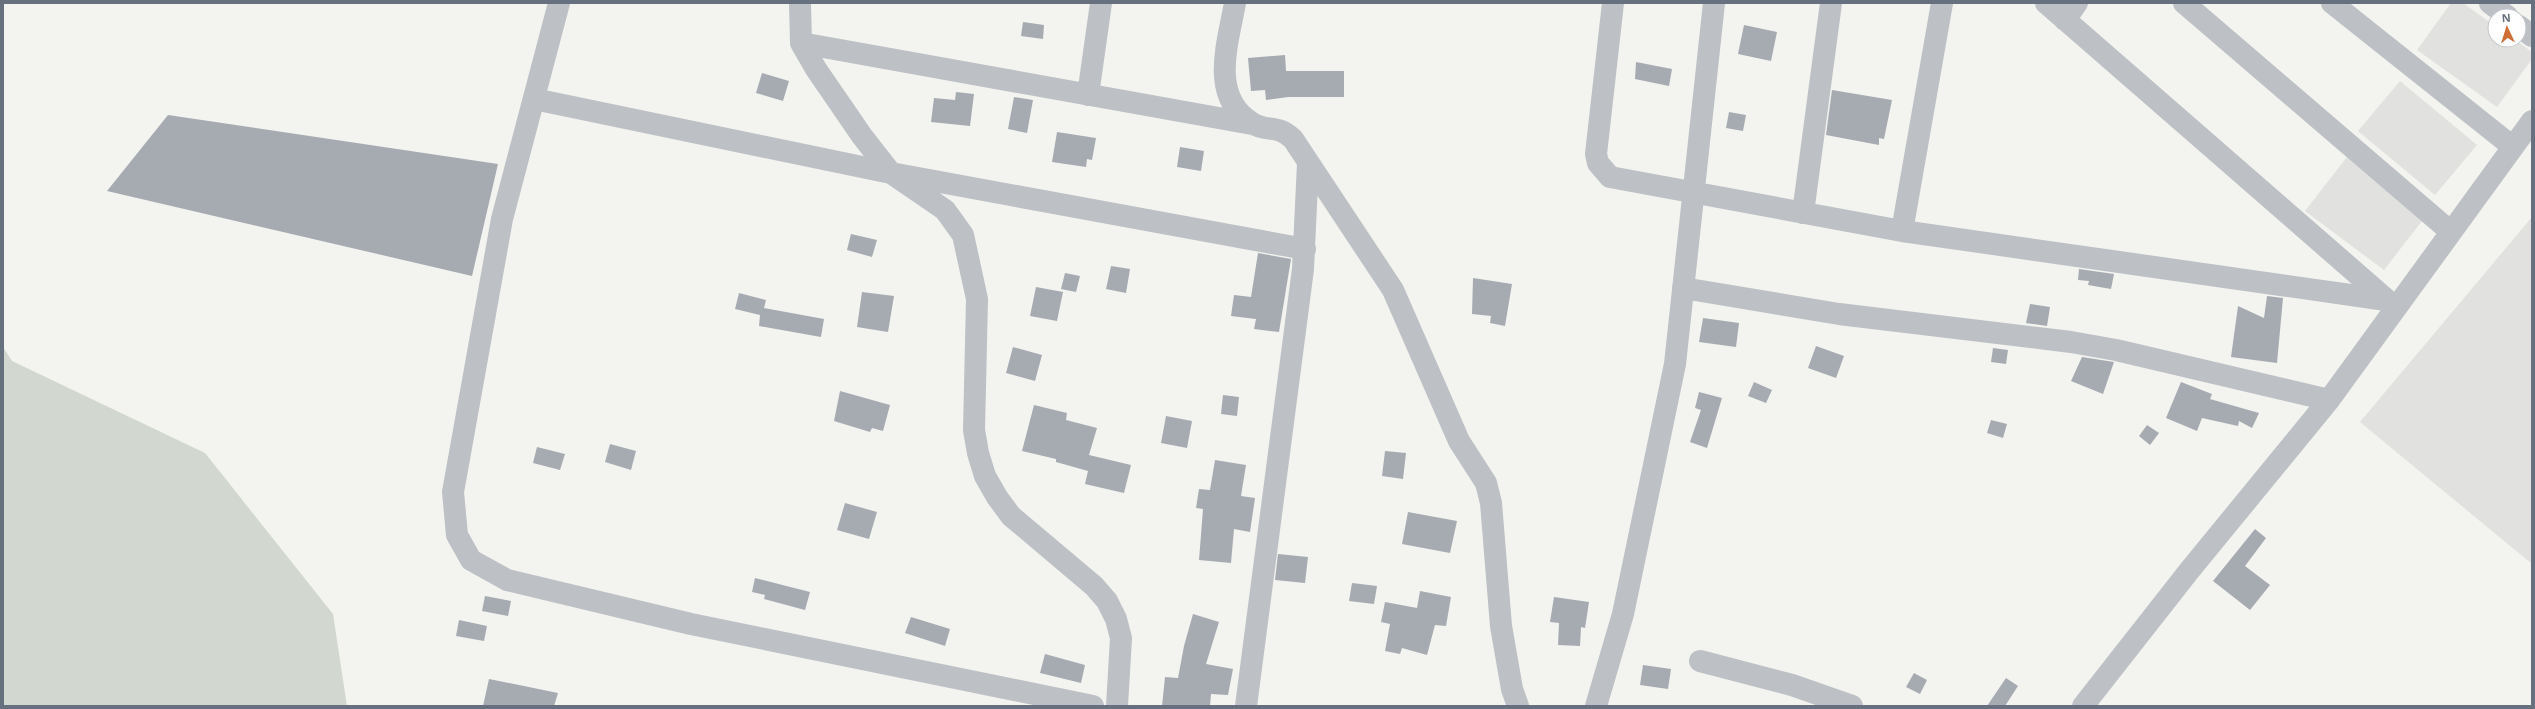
<svg xmlns="http://www.w3.org/2000/svg" width="2535" height="709" font-family="'Noto Sans',sans-serif">
	<rect width="100%" height="100%" fill="#f3f3f0"/>
	<path fill="#e1e2e0" d="M2451,3H2463L2495,26V40H2515L2532,52V59L2497,107L2417,50Z
		M2400,81L2477,145L2435,195L2358,131Z
		M2347,157L2425,217L2384,270L2305,211Z
		M2532,217V564L2360,422Z"/>
	<path fill="#d2d8d0" d="M3,347L12,361L205,453L333,614L347,706H3Z"/>
	<path fill="#a6abb2" d="M1023,22L1044,25L1043,39L1021,36Z
		M1744,25L1777,32L1771,61L1738,54Z
		M1285,55L1286,71H1344V97H1288L1266,100L1265,90L1251,91L1248,58Z
		M1636,62L1672,69L1669,86L1635,79Z
		M762,73L789,81L783,101L756,93Z
		M1832,90L1892,100L1884,139L1879,138V145L1826,135Z
		M956,92L974,94L970,126L931,122L934,98L955,100Z
		M1014,97L1033,100L1027,133L1008,129Z
		M1729,112L1746,115L1743,131L1726,128Z
		M168,115L498,164L472,276L107,191Z
		M1057,132L1096,138L1092,160L1087,159L1086,167L1052,162Z
		M1180,147L1204,151L1201,171L1177,167Z
		M851,234L877,240L872,257L847,250Z
		M1258,253L1291,259L1279,332L1254,329L1256,319L1231,316L1234,295L1251,297Z
		M1111,266L1130,269L1126,293L1106,289Z
		M2079,269L2114,274L2111,289L2088,285L2089,281L2078,280Z
		M1065,273L1080,276L1076,292L1061,289Z
		M1473,278L1512,284L1505,326L1490,323L1491,316L1472,314Z
		M1036,287L1063,292L1057,321L1030,316Z
		M862,292L894,296L888,332L857,327Z
		M739,293L766,300L764,308L824,319L821,337L759,326L760,315L735,309Z
		M2267,296L2283,298L2277,363L2231,357L2238,306L2264,318Z
		M2030,304L2050,307L2047,326L2026,323Z
		M1703,318L1739,323L1736,347L1699,342Z
		M1816,346L1844,356L1836,378L1808,368Z
		M1013,347L1042,355L1035,381L1006,373Z
		M1993,348L2008,350L2006,364L1991,362Z
		M2082,357L2114,362L2103,394L2071,381Z
		M1754,382L1772,390L1766,403L1748,396Z
		M2181,382L2212,394L2210,399L2259,413L2252,428L2239,421L2238,426L2202,418L2197,431L2166,418Z
		M840,391L890,405L883,431L872,428L870,432L834,421Z
		M1699,392L1722,398L1707,448L1690,442L1701,410L1695,408Z
		M1223,395L1239,397L1237,416L1221,414Z
		M1034,405L1067,413L1066,420L1097,428L1089,455L1131,465L1124,493L1085,484L1088,471L1056,462V459L1022,451Z
		M1166,416L1192,421L1187,448L1161,443Z
		M1991,420L2007,424L2003,438L1987,433Z
		M2147,425L2159,433L2150,445L2139,436Z
		M610,444L636,451L631,470L605,462Z
		M537,447L565,454L560,470L533,463Z
		M1385,451L1406,453L1403,479L1382,476Z
		M1215,460L1246,465L1241,496L1255,498L1250,532L1234,529L1231,563L1199,560L1203,509L1196,508L1199,489L1210,490Z
		M845,503L877,512L869,539L837,530Z
		M1408,512L1457,521L1450,553L1402,544Z
		M2255,529L2266,538L2245,566L2270,585L2250,610L2213,581Z
		M1278,554L1308,557L1305,583L1275,580Z
		M755,578L810,592L805,610L764,599L765,595L752,592Z
		M1352,583L1377,586L1374,604L1349,601Z
		M1420,591L1451,597L1446,626L1435,625L1427,655L1402,648L1400,654L1385,651L1390,624L1381,622L1385,602L1417,608Z
		M485,596L511,601L508,616L482,611Z
		M1554,597L1589,602L1585,628L1581,627L1580,646L1558,645L1559,623L1550,622Z
		M1193,614L1219,622L1206,664L1233,669L1228,695L1211,694L1210,706H1162L1165,677L1178,678L1184,646Z
		M911,617L950,629L945,646L905,633Z
		M459,620L487,626L484,641L456,636Z
		M1045,654L1085,665L1081,683L1040,673Z
		M1643,665L1671,669L1668,689L1640,685Z
		M1914,673L1927,680L1920,694L1906,687Z
		M2006,678L2018,686L2005,706H1987Z
		M489,679L558,693L554,706H483Z"/>
	<g fill="none" stroke-linecap="round" stroke-linejoin="round">
		<path stroke="#bdc0c4" stroke-width="22" d="M559,3L502,219L453,492L457,535L471,560L507,580L691,624L1093,706
			M800,3L801,43L816,69L862,136L891,173L945,210L963,235L977,299L974,430L978,453L985,476L997,497L1011,516L1094,586L1107,601L1116,619L1121,638L1117,706
			M1235,3C1228,43 1209,97 1252,123C1267,133 1276,123 1293,139L1393,290L1459,441L1486,483L1491,503L1501,626L1512,689L1518,706
			M1613,3L1596,154L1598,163L1610,177L1902,231L2386,300
			M2046,3L2387,300
			M2184,3L2451,232
			M2332,3L2513,147
			M2490,3L2507,16
			M2065,20L2077,3
			M2519,26L2532,36
			M801,43L1252,124
			M1088,95L1101,3
			M534,99L891,173L1305,249
			M1803,213L1831,3
			M1902,231L1942,3
			M1683,288L1839,314L2071,342L2116,350L2329,400
			M1700,661L1792,685L1852,706
			M1246,706L1303,269L1308,163
			M1596,706L1623,614L1675,364L1714,3
			M2083,706L2189,571L2329,400L2532,121"/>
	</g>
	<rect width="2535" height="709" fill="none" stroke="#66707e" stroke-width="8"/>
	<g transform="translate(2507 28) rotate(356)"><circle r="19" fill="#ffffff" stroke="#c2c6cb"/>
	<path d="M0-3L7 15L0 10L-7 15Z" fill="#ce6e35"/>
	<text y="-6" font-size="11" font-weight="bold" text-anchor="middle" fill="#66707e">N</text>
	</g>
</svg>
